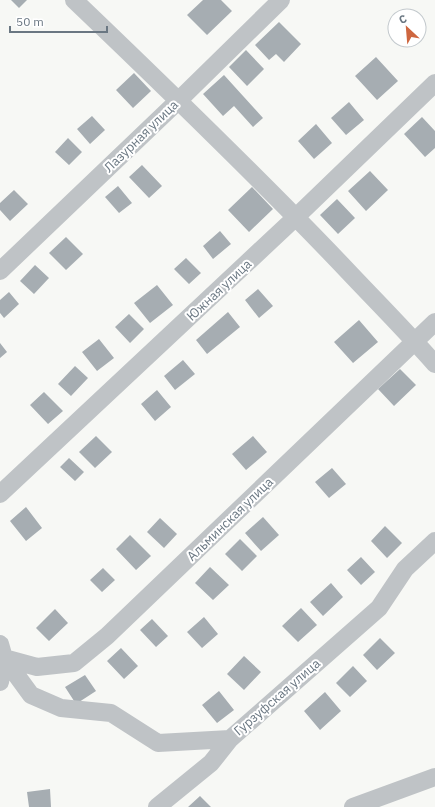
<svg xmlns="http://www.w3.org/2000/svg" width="435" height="807" font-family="'IBM Plex Sans',sans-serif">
	<rect width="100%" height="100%" fill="#f7f8f5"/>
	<path fill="#a6adb2" d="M11,0H27L19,8Z
		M203,0H221L232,11L207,35L187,15Z
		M279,22L301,44L284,62L276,54L269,60L255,45Z
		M246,50L264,69L247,86L229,67Z
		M376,57L398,81L377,100L355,76Z
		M134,73L151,91L133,108L116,90Z
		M224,75L263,118L253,127L234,106L223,116L203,94Z
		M349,102L364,120L346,135L331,118Z
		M92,116L105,130L90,144L77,129Z
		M422,117L435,131V148L425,157L404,134Z
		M316,124L332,143L314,159L298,141Z
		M68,138L82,152L69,165L55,152Z
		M142,165L162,186L149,198L129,177Z
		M370,171L388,190L366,211L348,191Z
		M118,186L132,203L119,213L105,197Z
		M252,187L273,209L249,232L228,210Z
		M14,190L28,204L10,221L0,210V203Z
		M337,199L355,218L338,234L320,215Z
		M220,231L231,244L213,259L203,246Z
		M66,237L83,254L66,270L49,253Z
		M186,258L201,273L189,284L174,269Z
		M35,265L49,278L34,294L20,281Z
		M157,285L173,305L150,323L134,303Z
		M258,289L273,306L259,318L245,300Z
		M9,292L19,304L4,318L0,313V300Z
		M228,312L240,327L207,354L196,340Z
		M129,314L144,329L130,343L115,327Z
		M359,320L378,342L353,363L334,342Z
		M99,339L114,358L97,371L82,352Z
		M0,343L7,352L0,358Z
		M183,360L195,374L175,390L164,376Z
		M75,366L88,378L71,396L58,384Z
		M400,369L416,385L394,406L378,389Z
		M157,390L171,407L155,421L141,404Z
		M44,392L63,411L48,424L30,405Z
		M96,436L112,452L95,468L79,452Z
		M253,436L267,452L246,470L232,454Z
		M69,458L84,472L75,481L60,467Z
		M332,468L346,484L329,498L315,482Z
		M26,507L42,528L26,541L10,521Z
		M263,517L279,535L261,551L245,533Z
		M160,518L177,534L164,548L147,532Z
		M385,526L402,543L387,558L371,541Z
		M130,535L151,556L136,570L116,549Z
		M240,539L257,556L242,571L225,554Z
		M361,557L375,572L361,585L347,570Z
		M210,567L229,585L213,600L195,583Z
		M103,568L115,580L102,592L90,580Z
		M331,583L343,597L323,616L310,602Z
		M301,608L317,625L298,642L282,626Z
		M55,609L68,623L49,641L36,628Z
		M204,617L218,634L202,648L187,632Z
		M152,619L168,636L156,647L140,630Z
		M380,638L395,653L377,670L363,655Z
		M121,648L138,666L124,679L107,661Z
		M244,656L261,672L244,690L227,674Z
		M353,666L367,681L350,697L336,683Z
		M85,675L96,691L76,704L65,687Z
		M219,691L234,710L217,723L202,705Z
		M325,692L341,711L320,730L304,711Z
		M50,789L51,807H29L27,792Z
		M200,796L211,807H188Z"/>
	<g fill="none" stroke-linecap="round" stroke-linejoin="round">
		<path stroke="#bfc3c6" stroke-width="18" d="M74,0C165,87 255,174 342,265C373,298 405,330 435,364
			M0,271L179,100L281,0
			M0,494L296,217L435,83
			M0,644L4,658L0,682
			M4,658L37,667L74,663L107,636L435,322
			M4,658L31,695L61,708L111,713L158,743L230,739L379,608L405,569L435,541
			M157,807L211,763L230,739
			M353,807L435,777"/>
	</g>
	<g text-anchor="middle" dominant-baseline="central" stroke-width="4" stroke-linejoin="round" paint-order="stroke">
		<g font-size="13" fill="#6a7782" stroke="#fff">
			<text transform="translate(141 136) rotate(-44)">Лазурная улица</text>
			<text transform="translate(219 290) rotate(-43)">Южная улица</text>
			<text transform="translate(230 519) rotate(-44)">Альминская улица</text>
			<text transform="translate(277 697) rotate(-41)">Гурзуфская улица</text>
		</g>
	</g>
	<g transform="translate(407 28) rotate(334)"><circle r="19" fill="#ffffff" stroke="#c3c9cd"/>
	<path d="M0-3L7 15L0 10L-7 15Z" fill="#ce663f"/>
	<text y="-6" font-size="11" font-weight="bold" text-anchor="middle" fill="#6a7782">С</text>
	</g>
	<path d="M10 26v6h97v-6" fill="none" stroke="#6a7782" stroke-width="2"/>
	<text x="16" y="26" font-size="12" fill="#6a7782" stroke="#ffffff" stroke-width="3" paint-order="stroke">50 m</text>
</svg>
